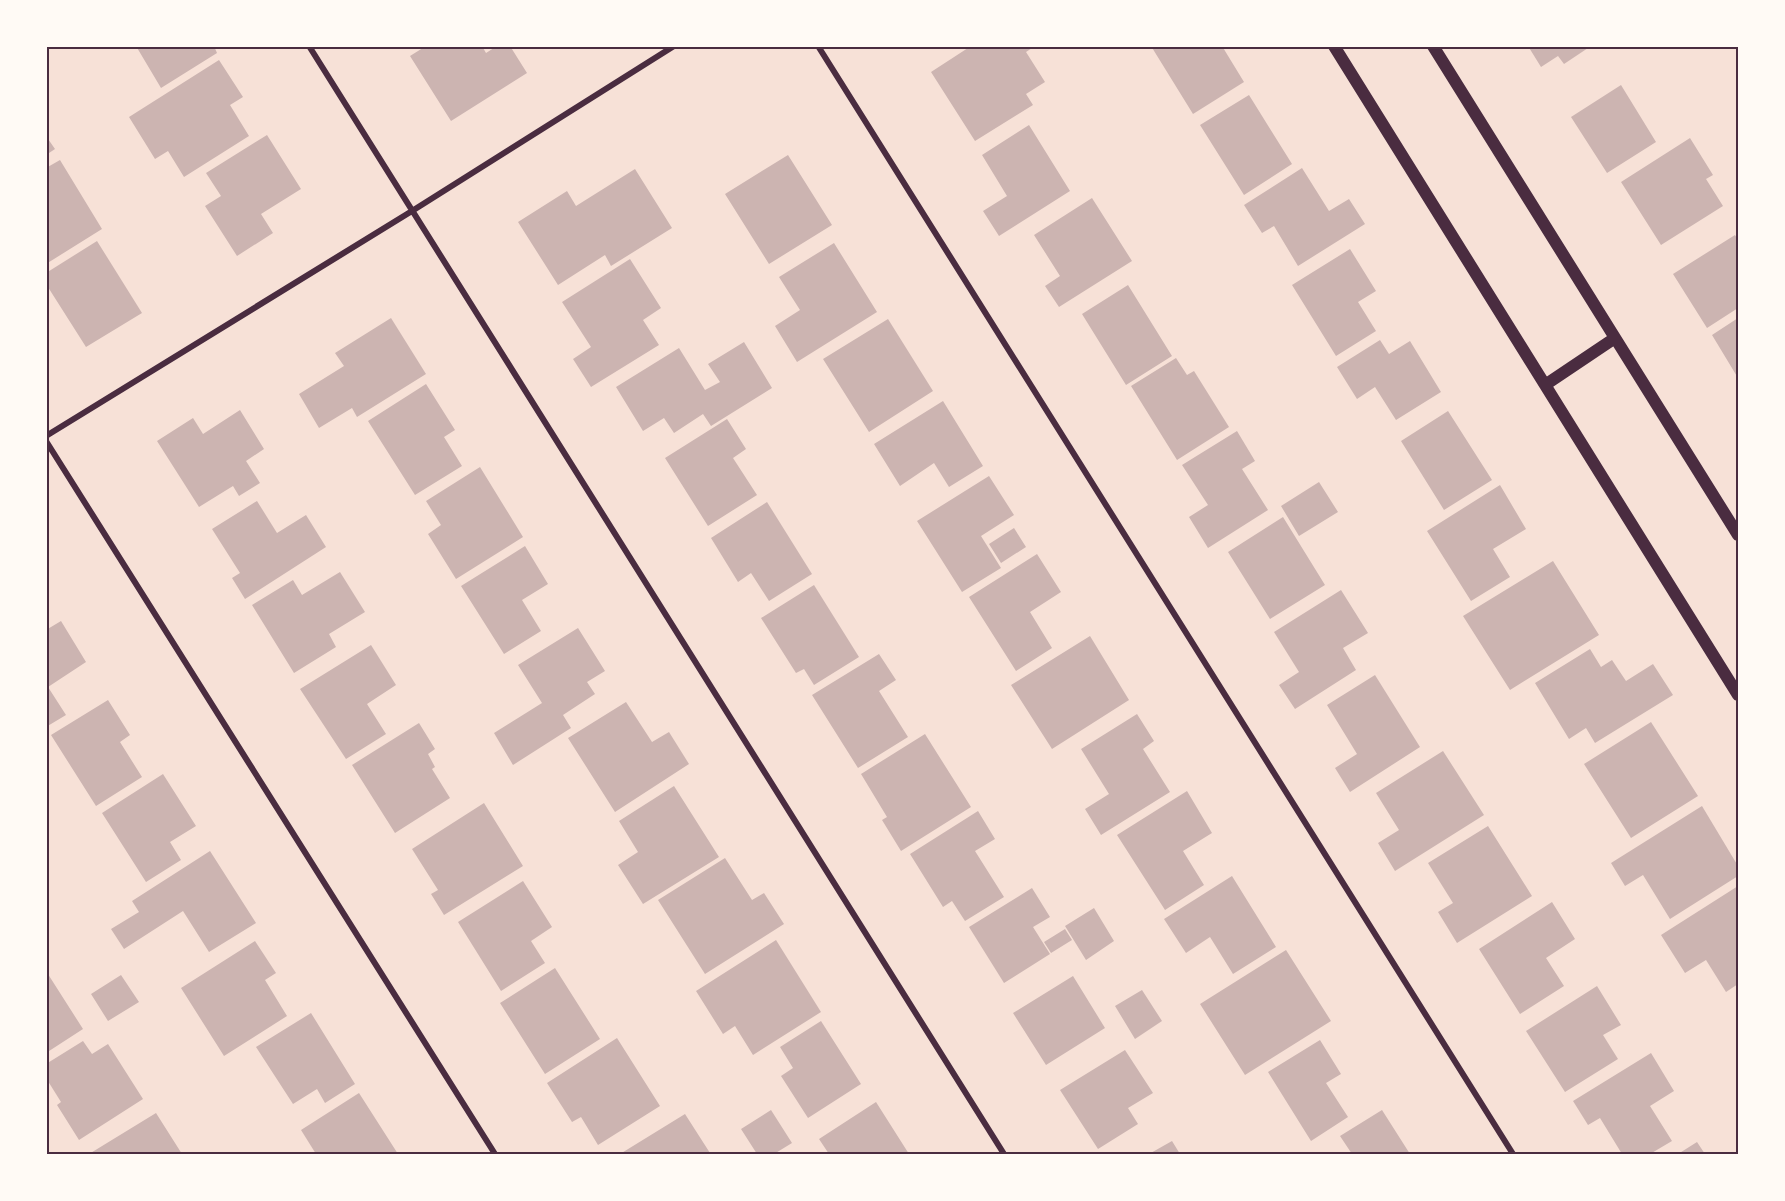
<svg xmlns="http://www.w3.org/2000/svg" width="1785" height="1201" font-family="Karla,sans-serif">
	<rect width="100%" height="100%" fill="#f7e1d7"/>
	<path fill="#ccb4b1" d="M136,46H214L217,53L161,88Z
		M426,46H459L460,48L463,46H482L486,53L497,46H510L527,73L451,121L410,56Z
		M971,46H1035L1026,52L1045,82L1026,94L1033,105L975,141L931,72Z
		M1151,46H1222L1244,82L1193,114Z
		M1528,46H1591L1564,64L1558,56L1541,67Z
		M219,60L243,97L230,105L249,136L184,177L168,151L155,159L129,117Z
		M1621,85L1656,142L1607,173L1571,117Z
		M1249,95L1292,164L1244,195L1200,125Z
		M1029,125L1070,191L999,236L983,211L1007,196L982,155Z
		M267,135L301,189L261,214L273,233L237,256L205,206L221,196L206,173Z
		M46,136L55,149L46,155Z
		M1690,138L1713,175L1706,179L1723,206L1661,245L1621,182Z
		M788,155L832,225L769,264L725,194Z
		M60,160L102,229L46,264V168Z
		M1302,168L1329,211L1349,199L1365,224L1298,266L1274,226L1262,233L1244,205Z
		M635,169L672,228L611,266L605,255L558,285L518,222L567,191L576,206Z
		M1092,198L1132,261L1059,307L1045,286L1060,276L1034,235Z
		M1735,235L1738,240V308L1707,328L1673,274Z
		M97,241L142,313L86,347L46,284V273Z
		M834,243L877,312L797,362L775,326L800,310L779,277Z
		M1350,249L1376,291L1358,302L1376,331L1336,356L1292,285Z
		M630,259L661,308L643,320L659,345L591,387L573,359L591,347L562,302Z
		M1128,285L1172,356L1126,385L1082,314Z
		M391,318L426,374L357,417L352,408L319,428L299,394L344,366L335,353Z
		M1738,318V378L1712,335Z
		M888,319L933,391L869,432L823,359Z
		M1380,340L1389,354L1410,341L1441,392L1396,420L1375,387L1357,399L1337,367Z
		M744,342L772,388L711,426L703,414L674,433L664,418L643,431L616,387L679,348L705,390L720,382L708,364Z
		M1176,358L1187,375L1194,371L1229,427L1177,460L1131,386Z
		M426,384L455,430L444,437L462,466L415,495L368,421Z
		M943,401L983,466L949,487L934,463L900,486L874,444Z
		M240,410L264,449L246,461L260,483L239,496L233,486L199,507L157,441L193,418L203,434Z
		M1448,411L1492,480L1444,510L1401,441Z
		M727,419L746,449L733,458L757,495L708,526L665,458Z
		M1237,431L1255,461L1242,469L1268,510L1208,548L1189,517L1208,505L1182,465Z
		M480,467L523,537L456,579L428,534L441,525L426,501Z
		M989,476L1014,515L981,536L1001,568L962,592L917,521Z
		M1319,482L1338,512L1299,536L1281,506Z
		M1500,485L1526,529L1493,549L1510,577L1471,601L1427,531Z
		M257,501L277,533L306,515L326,547L245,599L232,578L240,573L212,529Z
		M767,502L812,574L769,601L751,573L738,582L711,538Z
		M1283,517L1325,585L1270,619L1228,552Z
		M1014,528L1026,547L1001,563L989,544Z
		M525,546L548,584L522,600L541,631L504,654L461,586Z
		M1037,554L1061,592L1030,612L1052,648L1016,671L969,597Z
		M1553,561L1599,635L1510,690L1463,616Z
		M340,572L365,612L329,634L336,647L294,673L252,605L293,580L302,595Z
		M814,585L859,657L814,685L804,669L796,673L761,618Z
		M1341,590L1368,633L1343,648L1356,670L1295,709L1279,685L1299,672L1274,632Z
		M61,621L86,662L48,687L66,715L46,727V630Z
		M578,628L605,671L587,682L595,694L563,715L571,728L513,765L494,733L542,703L518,665Z
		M1090,636L1129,700L1052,749L1011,685Z
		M371,645L396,685L367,704L386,734L346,759L300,689Z
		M1590,649L1601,667L1612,660L1626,681L1653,664L1673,695L1595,743L1586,728L1569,739L1535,683Z
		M879,654L896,680L879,691L908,737L858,768L812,695Z
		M1375,675L1420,747L1350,792L1335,768L1357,754L1327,705Z
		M108,700L130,735L120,742L142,777L96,806L51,735Z
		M626,702L652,742L669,732L689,764L615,812L568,738Z
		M1137,714L1154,741L1143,749L1170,792L1101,835L1085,809L1109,794L1081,749Z
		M1651,722L1698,796L1631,838L1584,764Z
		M419,723L435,749L428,754L435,767L432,769L450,798L395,833L352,765Z
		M925,734L971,807L901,851L882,820L887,817L861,774Z
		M1443,751L1484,815L1395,871L1378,843L1399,830L1376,793Z
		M163,774L196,826L170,842L181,860L146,882L102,813Z
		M674,786L719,857L643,904L618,865L638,852L619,821Z
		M1187,791L1212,833L1183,851L1204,885L1165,910L1117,835Z
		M484,803L523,866L444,915L431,894L438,890L412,849Z
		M1702,806L1738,866V876L1670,919L1643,875L1625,886L1611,863Z
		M978,811L995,839L975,851L1004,897L965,921L952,901L943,907L910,854Z
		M1488,826L1532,896L1457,943L1438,912L1453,903L1428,863Z
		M210,851L256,923L209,952L183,911L124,949L111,929L139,912L132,901Z
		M725,858L752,900L764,893L784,924L705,974L658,900Z
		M1232,876L1276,947L1233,974L1210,937L1186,953L1164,919Z
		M523,881L552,927L531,941L545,963L501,991L458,922Z
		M1738,886V984L1726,992L1706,960L1685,973L1661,935Z
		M1032,888L1050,917L1033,927L1050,954L1004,983L969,927Z
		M1552,902L1575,939L1546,958L1564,986L1520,1014L1479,949Z
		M1094,908L1114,941L1086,960L1065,926Z
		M1065,929L1072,940L1051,953L1044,942Z
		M776,940L821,1012L753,1055L735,1026L723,1034L696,991Z
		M255,941L276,973L265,980L287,1016L224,1056L181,988Z
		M1286,950L1331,1021L1245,1075L1200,1004Z
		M555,968L600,1039L545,1074L500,1003Z
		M46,971L83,1029L46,1053Z
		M121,975L139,1002L108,1021L91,994Z
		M1073,976L1105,1028L1046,1065L1013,1013Z
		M1597,986L1621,1025L1603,1035L1618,1059L1565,1092L1526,1031Z
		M1142,990L1162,1021L1135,1039L1115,1006Z
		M311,1013L355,1084L325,1103L317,1089L293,1104L256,1047Z
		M821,1021L861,1084L808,1118L781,1076L793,1068L780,1047Z
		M617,1038L660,1106L598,1145L581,1117L572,1122L547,1083Z
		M1320,1040L1341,1074L1326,1083L1348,1117L1311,1141L1268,1072Z
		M83,1041L92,1054L108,1044L143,1099L79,1140L57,1105L61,1102L46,1078V1064Z
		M1125,1050L1153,1093L1128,1108L1138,1124L1098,1149L1060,1090Z
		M1651,1053L1674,1091L1650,1106L1672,1141L1650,1154H1622L1600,1118L1588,1125L1573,1101Z
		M359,1093L398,1154H316L301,1130Z
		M876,1102L909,1154H829L819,1139Z
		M771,1110L792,1143L774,1154H757L741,1129Z
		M1382,1110L1410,1154H1352L1340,1136Z
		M156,1113L182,1154H89Z
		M685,1114L710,1153L707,1154H620Z
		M1172,1141L1180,1154H1149Z
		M1697,1142L1705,1154H1678Z"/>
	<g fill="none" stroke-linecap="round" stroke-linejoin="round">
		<path stroke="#4a2c40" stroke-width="6" d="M309,46L1004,1154
			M818,46L1513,1154
			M46,436L412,211L674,46
			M46,441L495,1154"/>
		<path stroke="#4a2c40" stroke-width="12" d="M1334,46L1738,695
			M1433,46L1738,535
			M1545,385L1615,338"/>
	</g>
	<rect width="1785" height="1201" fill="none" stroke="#fffaf5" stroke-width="96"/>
	<rect x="48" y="48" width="1689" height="1105" fill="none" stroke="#4a2c40" stroke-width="2"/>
</svg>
